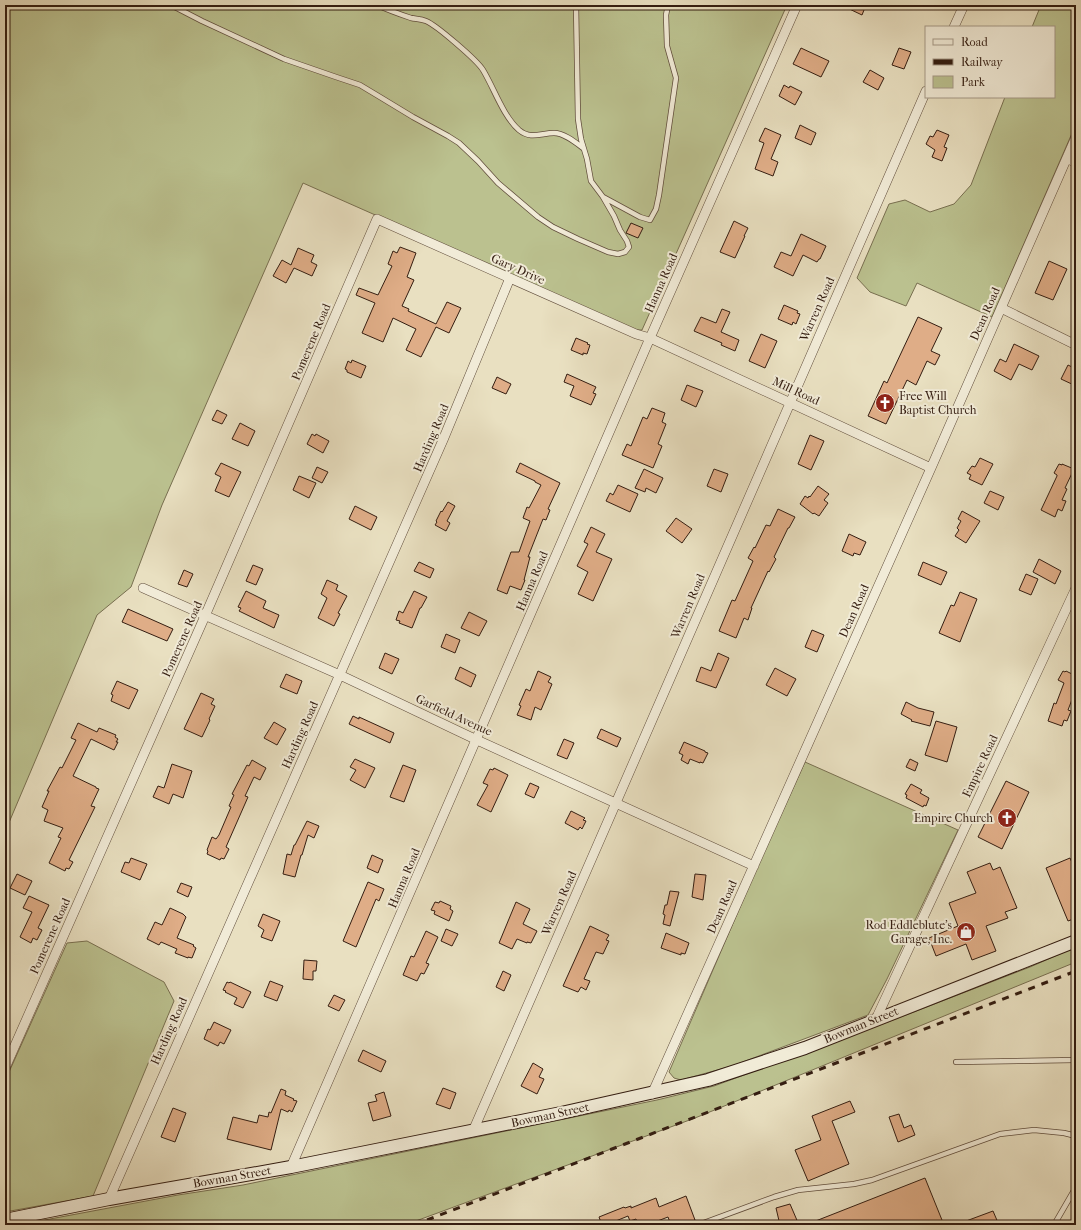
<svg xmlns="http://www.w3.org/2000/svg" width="1081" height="1230" font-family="'IM FELL French Canon',serif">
	<rect width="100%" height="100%" fill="#e9e0c1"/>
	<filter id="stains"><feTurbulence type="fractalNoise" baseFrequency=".005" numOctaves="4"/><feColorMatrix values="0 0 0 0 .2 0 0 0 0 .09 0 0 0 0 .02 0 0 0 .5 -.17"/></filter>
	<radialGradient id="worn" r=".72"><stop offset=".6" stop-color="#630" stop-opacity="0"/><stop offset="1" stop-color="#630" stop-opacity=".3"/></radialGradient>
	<path fill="#bbc18f" stroke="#786f50" d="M5,5H787L642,330H635L303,183L162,505L131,587L97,615L5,832Z
		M1041,5H1076V124L992,317L917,283L906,306L870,292L857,278L889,204L905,200L930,212L954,204L971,185L1005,97H1054V27H1032Z
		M805,762L958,830L887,979L868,1015L732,1066L681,1080L674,1078L669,1072L759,863Z
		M87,941L164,982L174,1001L93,1196L5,1212V1081L67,943Z
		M1076,947V962L695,1118L405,1225H18L178,1195L243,1185L657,1100L714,1086L880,1025L1030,967Z"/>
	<path fill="#dfad87" stroke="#341d11" d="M841,5H866L862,15Z
		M801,48L829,61L821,77L793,64Z
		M899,48L911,52L904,69L892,65Z
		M870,70L884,78L878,90L863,82Z
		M784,85L789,88L790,86L802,92L795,105L779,96Z
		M800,125L816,133L811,145L795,138Z
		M765,128L781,135L771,159L778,162L773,176L755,169L764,143L759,141Z
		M937,130L949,135L944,147L947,148L942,161L932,157L935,150L926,144L930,136L933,137Z
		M734,221L748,228L744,236H745L735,258L720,252Z
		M631,223L643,228L638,238L626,233Z
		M801,234L826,246L820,259H819L817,262L803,255L793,276L774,267L781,252L791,256Z
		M400,247L416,253L407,277L414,280L402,306L409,309L408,311L436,324L447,302L461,308L449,333L436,327L421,357L406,350L416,329L393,318L383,342L362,333L375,303L356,295L359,288L378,295L392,266L388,264L393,251L397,253Z
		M298,248L314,255L311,262L317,265L312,276L294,268L286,283L273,276L282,260L291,265Z
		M1049,261L1067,269L1053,300L1035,293Z
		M784,305L798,311L797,313L800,314L796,324L793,322L792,325L778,319Z
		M722,309L730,312L721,332L739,340L735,351L721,345L722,343L694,331L701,317L716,323Z
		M918,317L942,328L931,351L940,355L935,365L927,361L916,385L907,380L886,424L868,416L884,381L887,383Z
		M761,334L777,341L765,368L749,361Z
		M576,338L588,343L587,344L590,345L587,354L583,353V355L571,350Z
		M1014,344L1039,356L1032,370L1019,364L1011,380L994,371L1000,359L1006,362Z
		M352,360L366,366L361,378L347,372V370L345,369L348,361L351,363Z
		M1068,365L1076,369V386L1061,379Z
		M567,374L596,387L593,393L596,394L591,405L570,396L574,386L564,382Z
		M497,377L511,384L506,394L492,388Z
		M687,385L703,391L696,407L681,400Z
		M652,408L665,413L662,422L666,424L658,444L662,446L653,468L622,455L627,444L631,446L643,417L647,419Z
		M217,410L227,415L222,424L212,420Z
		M240,423L255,431L248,446L232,439Z
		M312,434L315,436L316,434L329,441L323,453L307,444Z
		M810,435L824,441L811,470L798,464Z
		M980,458L993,464L982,485L969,479L971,475L967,473L972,466L975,467Z
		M221,463L241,472L229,497L215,491L221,477L215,474Z
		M520,463L560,483L548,509L550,510L546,520L543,519L528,557H530L524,580H525L521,590L510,586L507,594L497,590L511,552H519L530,521L523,518L527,507L529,508L541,485L535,482V481L516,472Z
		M1059,464L1062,465V464L1074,469L1065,488L1067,489L1062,500L1066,501L1062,511L1058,509L1055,517L1041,510L1057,476V475L1054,473Z
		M317,467L328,472L322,483L312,478Z
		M644,469L663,478L656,493L646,488L645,492L635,488Z
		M714,469L728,474L721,492L707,486Z
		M299,476L316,483L309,498L293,490Z
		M618,485L638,494L630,512L606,501L610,493L613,495Z
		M818,486L829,494L824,500L828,503L819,516L814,513L813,514L800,504L805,496L808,498L809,496L810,497Z
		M990,491L1004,497L998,510L984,503Z
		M448,502L455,506L447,521L450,523L446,531L435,525L437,522L436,521L441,511L442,512Z
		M355,506L377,517L371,530L349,519Z
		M778,509L795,517L789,528H788L774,557L776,559L769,572L768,571L751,608H752L748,620L744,618L736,638L719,631L732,600L735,601L753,561L748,558L754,547L755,548L766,525L770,526Z
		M962,511L980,521L966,543L955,536L959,530L957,528L961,521L958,519Z
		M676,518L692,529L682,543L666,531Z
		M591,527L605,534L596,552L612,559L593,601L578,594L588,572L577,566L588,544L584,542Z
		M849,534L866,542L860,555L854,553L853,556L842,551Z
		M1039,559L1061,571L1055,584L1033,572Z
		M419,562L434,569L430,578L414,571Z
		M923,562L947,572L941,585L918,575Z
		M253,565L263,569L256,585L246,581Z
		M184,570L193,574L187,587L178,584Z
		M1026,574L1038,579L1031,595L1019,590Z
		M327,580L338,585L336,590L347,596L338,613L340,614L334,626L318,618L327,598L321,594Z
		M246,591L266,601L263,608L279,615L274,628L239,611L241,608L238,607Z
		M414,591L427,597L421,608H420L412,628L399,623L400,621L396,620L399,611L403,613Z
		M960,592L977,599L960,642L939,633L951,605L954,606Z
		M128,609L173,629L167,641L122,622Z
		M469,612L487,621L479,636L461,628Z
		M812,630L824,635L817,652L805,647Z
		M446,634L460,640L455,653L441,647Z
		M385,653L399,659L392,674L379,668Z
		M718,653L729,658L716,688L696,681L701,667L711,671Z
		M460,667L476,675L471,687L455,679Z
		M775,668L796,679L787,696L766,685Z
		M538,671L551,677L548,682L552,684L541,710L535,707L531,720L517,715L521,706L519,705L526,689L530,691Z
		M1063,671L1065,672L1066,671L1076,676V689L1068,710L1071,711L1067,721L1064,720L1062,726L1048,721L1054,703L1056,704L1064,683L1058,680Z
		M286,674L302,681L297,694L280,687Z
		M117,681L138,690L129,709L111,701L113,695L111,694Z
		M201,693L214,699L211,704L215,706L209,719L210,720L202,737L184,729Z
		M906,702L918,708L934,712L930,726L911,721L912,720L901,714Z
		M353,716L359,719V717L394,733L390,743L349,724Z
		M936,721L957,727L947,762L925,755Z
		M274,722L286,729L277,745L264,738Z
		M78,723L97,732L99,728L116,735L115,737L118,739L116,742H118L114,750L91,739L73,776L96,787V788L99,789L91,806L95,807L69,860L73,862L69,869L66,868L65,871L49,863L61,838L58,837L63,828L44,821L48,810L42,807L49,791H47L60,767L62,768L76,740L71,738Z
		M601,729L621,738L617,747L597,738Z
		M564,739L574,743L567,759L557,755Z
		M684,742L705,751V752L708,753L703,763L700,762V763L690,759L688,764L681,760L683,755L679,753Z
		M355,759L375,768L365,788L350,780L356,770L350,767Z
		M910,759L918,763L915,771L906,767Z
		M252,760L266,768L260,780L254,777L245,796L248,797L226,847L229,849L224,859L221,858L220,860L207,854L208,851L207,850L212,837L216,839L219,835L231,807L229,806L234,795L232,794L247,765L249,766Z
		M172,764L192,771L183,798L173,794L169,804L153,797L158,786L164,788Z
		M403,765L416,770L404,802L390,797Z
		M494,768L508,775L491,812L477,805L488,785L483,783L490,769L493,770Z
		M1006,781L1029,792L1002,849L978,837Z
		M530,783L539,787L534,798L525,794Z
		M911,784L922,790L920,793L929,798L926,806L924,805L923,807L906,798L907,795L905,794Z
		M571,811L585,818L583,820L586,821L582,829L580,827L578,830L565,823Z
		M307,821L319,826L314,838L308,835L302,855H301L295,877L283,874L287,854L291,855L294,845H295Z
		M372,855L383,860L378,873L367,868Z
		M131,858L147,864L140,880L121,872L125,862L129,863Z
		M1070,858L1076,872V918L1068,921L1046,868Z
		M990,863L993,870L1000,867L1017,908L1005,912L1008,918L986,926L996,951L972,960L966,944L936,956L929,938L958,926L949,903L976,893L967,872Z
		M17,874L32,881L25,895L10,888Z
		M695,874L706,875L703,900L692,897Z
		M368,882L384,889L379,901L376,899L356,947L343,941Z
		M181,883L192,887L188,897L177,892Z
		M670,891L679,892L670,926L663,924L665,915L663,914L665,905H667Z
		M29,896L49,905L38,928L42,930L37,940L33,938L31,943L20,937L32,912L23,908Z
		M440,901L451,906L450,909L453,911L449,921L434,914L435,911L431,910L435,902L439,903Z
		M516,902L530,909L523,924L537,931L531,943L527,942V943L517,939L512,949L499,943Z
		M170,908L183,914L186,917L177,938L194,945L193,946L196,948L192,958L188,957V958L175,953L177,949L161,942L159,945L147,939L155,922L162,925Z
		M263,914L280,921L272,941L261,937L264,930L258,926Z
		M590,926L609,935L606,940L609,941L603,954L596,952L584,979L590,981L586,990L581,987L578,992L563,986Z
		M446,929L458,934L452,946L441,941Z
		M426,931L438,937L426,963L429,964L424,974L421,973L417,981L403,975L411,956L414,957Z
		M666,933L689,943L685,954L681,953V955L661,948Z
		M304,960L317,961L316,971H313V980L303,979Z
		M503,971L511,975L504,991L496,987Z
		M270,981L283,986L277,1001L264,996Z
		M227,982L229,983L230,982L251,992L243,1008L234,1004L237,998L225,992L226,991L223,990Z
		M334,995L345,1000L339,1011L328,1006Z
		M214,1022L231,1030L224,1044L220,1042L218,1046L204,1039L208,1029L210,1030Z
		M363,1050L386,1061L381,1072L358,1061Z
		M533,1063L543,1069L539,1077L544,1079L537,1094L521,1086Z
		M443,1088L456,1093L450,1109L436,1104Z
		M281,1089L286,1091L285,1095L294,1099L293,1100L297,1101L292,1112L289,1110L288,1112L281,1109L271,1150L227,1139L233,1117L257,1123L259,1115L268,1117L269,1112L271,1113Z
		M384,1092L391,1116L373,1121L368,1103L377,1101L375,1095Z
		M850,1101L855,1112L832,1121L849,1164L808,1181L795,1150L821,1140L812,1116Z
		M173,1108L186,1113L175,1142L161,1137Z
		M899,1114L904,1128L911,1125L915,1135L898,1142L889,1117Z
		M925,1178L944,1225H808V1224Z
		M686,1196L695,1220L681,1225H671L668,1217L647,1225H638L636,1219L630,1221L628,1216L606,1225H602L599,1217L624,1207L625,1208L631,1206V1208L656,1198L659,1207Z
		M790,1204L799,1225H780L776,1208Z
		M993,1211L999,1225H958V1224Z"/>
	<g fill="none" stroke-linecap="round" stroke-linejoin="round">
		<g stroke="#614e3d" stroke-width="6">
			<path id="lane" d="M171,5L202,21L284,59L336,77L360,85L380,97L413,117L448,136L459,143L478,161L498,183L538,217L553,227L578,239L608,252L618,254L625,252L629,247L627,241L620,230L614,216L603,197L591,181L587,159L581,139L578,119L576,5
				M377,5C388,10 399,14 411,18C416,19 421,19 426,21C436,25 477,60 483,70C494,88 503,116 519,130C531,140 541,133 554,133C564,133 575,142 583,148
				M603,197L640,217L650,220L656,209L659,195L676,78L667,46L666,15L668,5
				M956,1062L1076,1060
				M698,1225L774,1197L798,1190L854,1184L872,1180L1000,1134L1034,1130L1064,1133L1076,1136
				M1054,1225L1076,1187"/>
		</g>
		<g stroke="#614e3d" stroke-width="10">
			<path id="street" d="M954,27L964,5
				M1067,158L1076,163
				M1001,308L1076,345
				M143,588L340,675L477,740L754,866
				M876,1019L1076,588
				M5,1068L205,616L377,219L636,334L650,338L931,468
				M652,1094L931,468L1076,137
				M473,1131L926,91
				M291,1167L650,338L797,5
				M109,1199L443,440L510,278"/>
		</g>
		<g stroke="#341d11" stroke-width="14">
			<path id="secondary" d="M5,1220L109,1199L291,1167L561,1113L708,1080L805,1048L1076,941"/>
		</g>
		<use href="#lane" stroke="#f1ebd7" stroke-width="4.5"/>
		<use href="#street" stroke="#f1ebd7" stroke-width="9"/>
		<use href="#secondary" stroke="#f1ebd7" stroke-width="12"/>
		<path stroke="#341d11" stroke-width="3" stroke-dasharray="7 7" stroke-linecap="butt" d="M414,1225L1076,971"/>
	</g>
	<defs>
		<g id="church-disc" transform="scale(1)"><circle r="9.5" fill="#8f2418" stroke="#f1ebd7"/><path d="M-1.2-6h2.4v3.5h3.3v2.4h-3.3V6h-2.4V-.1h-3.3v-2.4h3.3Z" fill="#fff"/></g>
		<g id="shop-disc" transform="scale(1)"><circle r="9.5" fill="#8f2418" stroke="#f1ebd7"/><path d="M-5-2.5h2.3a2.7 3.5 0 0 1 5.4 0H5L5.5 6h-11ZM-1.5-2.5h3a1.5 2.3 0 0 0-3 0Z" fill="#fff"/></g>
	</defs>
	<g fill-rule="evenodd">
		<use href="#church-disc" x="885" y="403"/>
		<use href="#church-disc" x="1007" y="818"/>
		<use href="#shop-disc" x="966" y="932"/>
	</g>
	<g text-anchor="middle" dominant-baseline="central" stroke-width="4" stroke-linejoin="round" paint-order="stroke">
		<g font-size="12" fill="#341d11" stroke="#f1ebd7">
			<text transform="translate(518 269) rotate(24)">Gary Drive</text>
			<text transform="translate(661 283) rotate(-66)">Hanna Road</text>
			<text transform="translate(817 309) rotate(-66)">Warren Road</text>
			<text transform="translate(985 314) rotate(-66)">Dean Road</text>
			<text transform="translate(311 342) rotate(-67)">Pomerene Road</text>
			<text transform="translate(796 391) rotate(25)">Mill Road</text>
			<text transform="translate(431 438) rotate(-67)">Harding Road</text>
			<text transform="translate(532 581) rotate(-67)">Hanna Road</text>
			<text transform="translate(688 606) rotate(-67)">Warren Road</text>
			<text transform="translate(854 611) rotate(-66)">Dean Road</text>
			<text transform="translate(182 639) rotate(-66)">Pomerene Road</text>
			<text transform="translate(454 715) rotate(25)">Garfield Avenue</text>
			<text transform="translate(300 735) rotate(-66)">Harding Road</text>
			<text transform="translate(980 766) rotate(-65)">Empire Road</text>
			<text transform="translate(404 878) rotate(-67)">Hanna Road</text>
			<text transform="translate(559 903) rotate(-66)">Warren Road</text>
			<text transform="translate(722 907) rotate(-66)">Dean Road</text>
			<text transform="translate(50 936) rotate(-66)">Pomerene Road</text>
			<text transform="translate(861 1025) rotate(-22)">Bowman Street</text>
			<text transform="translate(169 1031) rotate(-66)">Harding Road</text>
			<text transform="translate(550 1115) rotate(-12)">Bowman Street</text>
			<text transform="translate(232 1177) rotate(-10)">Bowman Street</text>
		</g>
		<g font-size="12" fill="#341d11" stroke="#f1ebd7" text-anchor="end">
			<text x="899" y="396" text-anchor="start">Free Will<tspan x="899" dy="14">Baptist Church</tspan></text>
			<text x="993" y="818">Empire Church</text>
			<text x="952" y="925">Rod Eddleblute's<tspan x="952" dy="14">Garage, Inc.</tspan></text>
		</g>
	</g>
	<rect width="1081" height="1230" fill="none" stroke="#e9e0c1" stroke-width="20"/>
	<rect x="6" y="6" width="1069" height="1218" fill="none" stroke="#341d11" stroke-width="2"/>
	<rect x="10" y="10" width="1061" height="1210" fill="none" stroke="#341d11"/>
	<rect x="925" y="26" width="130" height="72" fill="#f1ebd7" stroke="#a59988"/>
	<rect x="933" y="39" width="20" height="6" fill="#f1ebd7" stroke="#a59988"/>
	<text x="961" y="46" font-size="12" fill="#341d11">Road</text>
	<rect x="933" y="59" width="20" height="6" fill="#341d11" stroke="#a59988"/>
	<text x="961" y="66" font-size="12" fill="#341d11">Railway</text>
	<rect x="933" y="76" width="20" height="12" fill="#bbc18f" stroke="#a59988"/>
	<text x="961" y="86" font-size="12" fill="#341d11">Park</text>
	<rect width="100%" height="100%" filter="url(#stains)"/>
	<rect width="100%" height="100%" fill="url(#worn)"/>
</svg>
